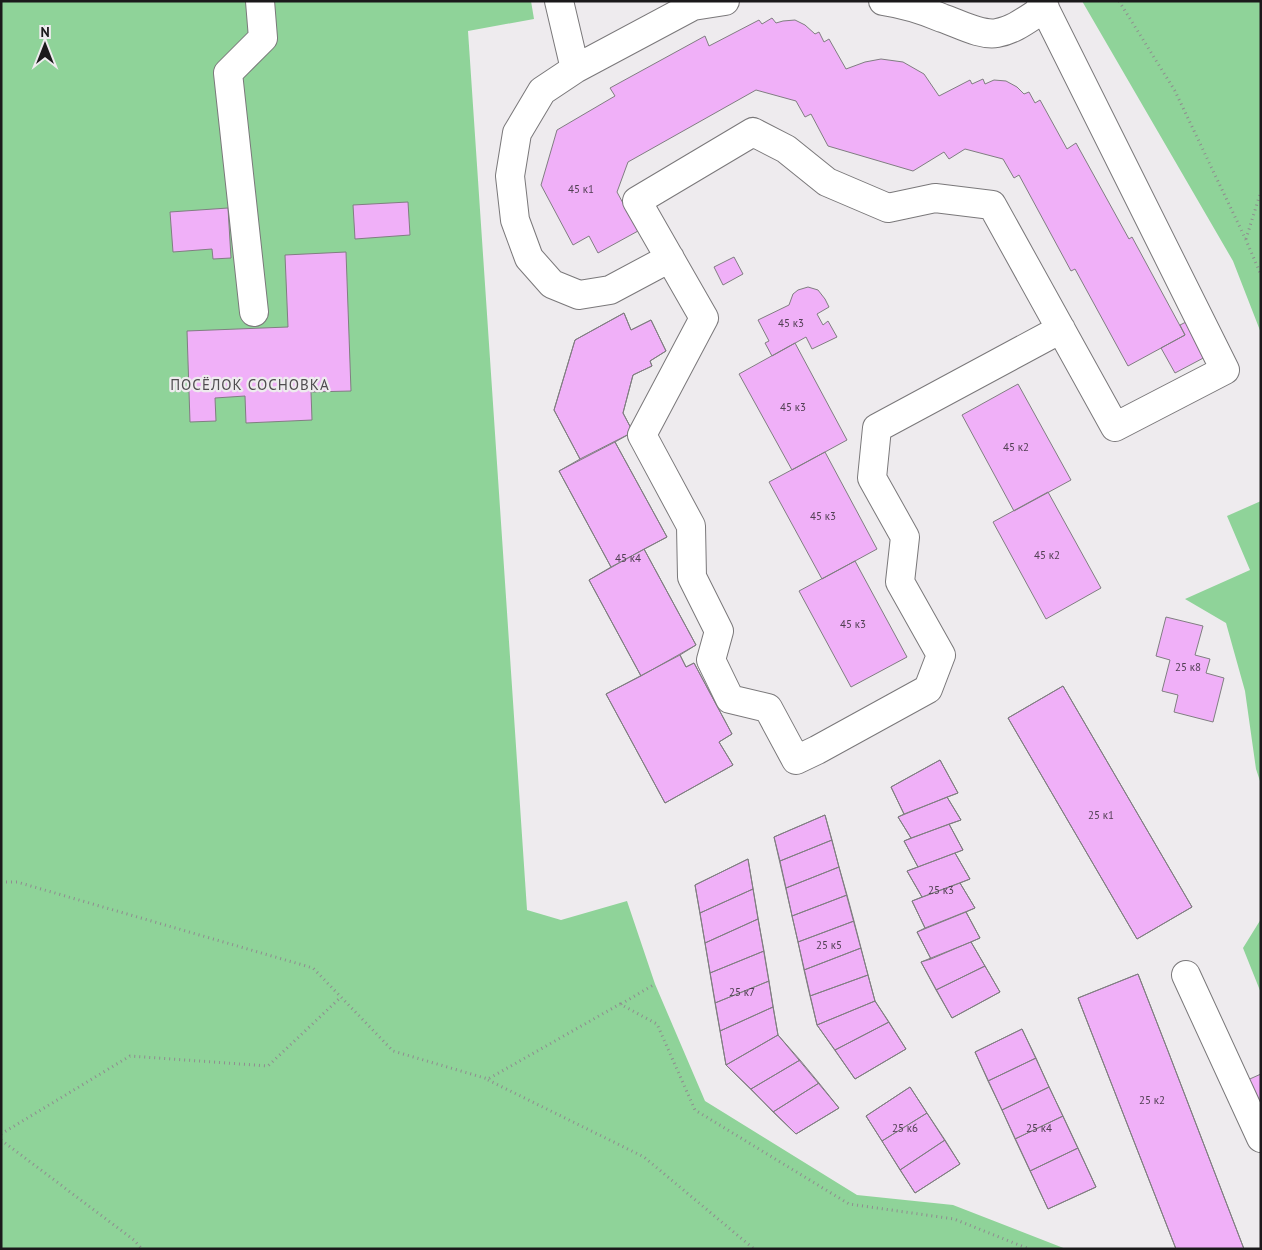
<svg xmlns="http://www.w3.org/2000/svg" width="1262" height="1250" font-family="'PT Sans',sans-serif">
	<rect width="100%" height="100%" fill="#eeebee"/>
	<path fill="#8fd399" d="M1,1H531L534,19L468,31L527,910L561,920L627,901L655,984L705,1101L857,1195L953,1205L1066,1249H1Z
		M1082,1H1261V333L1233,261Z
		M1261,501V784L1256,769L1245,691L1226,623L1185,599L1250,570L1227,516Z
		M1261,919V993L1243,948Z"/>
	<path fill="#f0b0f8" stroke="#807e81" d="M772,18L776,23L783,21L795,20L805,25L815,34L819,32L824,42L829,39L846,69L865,62L881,59L903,62L924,74L939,96L970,80L972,84L983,79L985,84L994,80L1006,81L1017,87L1024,94L1029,92L1035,103L1040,100L1067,149L1076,143L1129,239L1132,237L1185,335L1128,366L1075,269L1071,271L1019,175L1014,178L1003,159L965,149L949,159L944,152L913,171L828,146L811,114L805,117L796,101L756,90L628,162L617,192L638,231L598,253L589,236L573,245L541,185L557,130L615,96L610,88L705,36L709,46L759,20L762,24Z
		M408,202L410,235L355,239L353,205Z
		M228,208L231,258L213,259L212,249L173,252L170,212Z
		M346,252L351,391L311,392L312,420L246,423L245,396L215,398L216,421L190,422L187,331L288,327L285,255Z
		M734,257L743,274L723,285L714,267Z
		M808,287L818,290L825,299L829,307L817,314L823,325L828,321L837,337L812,349L806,337L772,356L765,343L769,341L758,320L789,305L793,294L798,290Z
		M624,313L631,330L651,320L666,351L650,361L652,366L633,375L623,413L633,432L580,459L554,410L575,340Z
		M624,313L631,330L651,320L666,351L650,361L652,366L633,375L623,413L633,432L615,442L667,537L644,549L696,645L680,655L686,667L694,663L732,734L719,742L733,765L665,803L606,694L641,676L589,580L611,567L559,471L580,459L554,410L575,340Z
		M1190,320L1209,355L1175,373L1161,348L1185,335L1180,325Z
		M795,343L847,440L792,470L739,374Z
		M1018,384L1071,480L1014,511L962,415Z
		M615,442L667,537L611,567L559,471Z
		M825,452L877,549L822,579L769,482Z
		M1048,492L1101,588L1046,619L993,522Z
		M644,549L696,645L641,676L589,580Z
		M855,561L907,657L851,687L799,591Z
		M1166,617L1203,626L1195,655L1210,659L1206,673L1224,678L1213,722L1174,712L1178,695L1162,691L1170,660L1156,656Z
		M680,655L686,667L694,663L732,734L719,742L733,765L665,803L606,694Z
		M1063,686L1192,907L1137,939L1008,718Z
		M1063,686L1192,907L1137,939L1008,718Z
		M940,760L958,793L904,814L891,787Z
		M940,760L958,793L947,797L961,820L949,824L963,850L955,853L970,879L960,883L975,908L966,912L980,938L971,942L1000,992L952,1018L921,962L931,959L917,932L925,928L912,901L922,897L907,871L918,867L904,841L911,838L898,817L904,814L891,787Z
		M947,797L961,820L911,838L898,817Z
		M825,815L832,840L780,861L774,837Z
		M825,815L875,1001L906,1049L855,1079L817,1025L774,837Z
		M949,824L963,850L918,867L904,841Z
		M832,840L839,867L786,888L780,861Z
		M955,853L970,879L922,897L907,871Z
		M748,859L753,889L700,913L695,885Z
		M748,859L778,1035L839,1108L796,1134L726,1065L695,885Z
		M839,867L847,895L792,916L786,888Z
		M960,883L975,908L925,928L912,901Z
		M753,889L758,919L705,943L700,913Z
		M847,895L854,921L798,942L792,916Z
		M966,912L980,938L931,959L917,932Z
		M758,919L764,951L710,973L705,943Z
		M854,921L861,948L804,970L798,942Z
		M971,942L985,966L936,990L921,962Z
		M861,948L868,975L810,996L804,970Z
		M764,951L769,981L715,1003L710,973Z
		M985,966L1000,992L952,1018L936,990Z
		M1138,974L1168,1051L1244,1249H1176L1078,998Z
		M1138,974L1168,1051L1244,1249H1176L1078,998Z
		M868,975L875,1001L817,1025L810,996Z
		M769,981L773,1007L720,1031L715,1003Z
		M875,1001L889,1022L835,1050L817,1025Z
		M773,1007L778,1035L726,1065L720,1031Z
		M889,1022L906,1049L855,1079L835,1050Z
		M1022,1029L1036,1058L988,1081L975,1052Z
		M1022,1029L1096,1187L1048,1209L975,1052Z
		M778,1035L800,1060L751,1089L726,1065Z
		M1036,1058L1049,1087L1002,1110L988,1081Z
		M800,1060L819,1083L773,1112L751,1089Z
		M1261,1074V1121L1243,1082Z
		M819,1083L839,1108L796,1134L773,1112Z
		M910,1087L927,1113L882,1141L866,1116Z
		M910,1087L960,1164L915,1193L866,1116Z
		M1049,1087L1063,1116L1015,1139L1002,1110Z
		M927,1113L945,1140L900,1170L882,1141Z
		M1063,1116L1078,1148L1030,1171L1015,1139Z
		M945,1140L960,1164L915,1193L900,1170Z
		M1078,1148L1096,1187L1048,1209L1030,1171Z"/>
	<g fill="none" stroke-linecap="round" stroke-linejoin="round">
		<g stroke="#7a787a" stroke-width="30">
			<path id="minor" d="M559,1L575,69
				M883,1C903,4 923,10 942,18C958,23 980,36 997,33C1015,30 1030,17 1045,8
				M1041,1L1225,370L1115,427L992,205L935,198L888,208L827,182L786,149L753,132L637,201L704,318L642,435L691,526L692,577L719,631L711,660L730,699L768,708L796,760L817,750L928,689L941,655L900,582L905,537L872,478L877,428L1061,329
				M670,258L610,290L579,295L552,284L529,258L515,220L510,176L517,133L542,91L575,69L693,6L725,1
				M254,312L228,73L263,38L260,1
				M1186,975L1261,1138"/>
		</g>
		<path stroke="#8f8c8f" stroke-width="3" stroke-dasharray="1 4" stroke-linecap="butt" d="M1119,1L1175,91L1246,240L1261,275
			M1246,239L1261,191
			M1,882H17L313,968L393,1051L488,1079L620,1004L657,1024L695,1110L849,1204L954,1219L1029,1249
			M621,1004L655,984
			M488,1080L644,1157L754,1249
			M1,1134L130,1056L268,1066L341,997
			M1,1140L134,1240L142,1249"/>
		<use href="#minor" stroke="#fff" stroke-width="28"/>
	</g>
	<g text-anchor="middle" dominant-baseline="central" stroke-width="4.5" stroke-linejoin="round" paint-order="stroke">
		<g font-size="11" fill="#503f52">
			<text x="581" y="189">45 к1</text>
			<text x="791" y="323">45 к3</text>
			<text x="793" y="407">45 к3</text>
			<text x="1016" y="447">45 к2</text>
			<text x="823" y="516">45 к3</text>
			<text x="1047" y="555">45 к2</text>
			<text x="628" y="558">45 к4</text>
			<text x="853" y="624">45 к3</text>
			<text x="1188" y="667">25 к8</text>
			<text x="1101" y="815">25 к1</text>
			<text x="941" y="890">25 к3</text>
			<text x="829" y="945">25 к5</text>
			<text x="742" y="992">25 к7</text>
			<text x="1152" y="1100">25 к2</text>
			<text x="905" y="1128">25 к6</text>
			<text x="1039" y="1128">25 к4</text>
		</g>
		<g font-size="15" letter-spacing="1" fill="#504d50" stroke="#eeebee">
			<text x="250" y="384">ПОСЁЛОК СОСНОВКА</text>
		</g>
	</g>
	<rect width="1262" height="1250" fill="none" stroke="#1b191b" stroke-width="5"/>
	<g transform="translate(45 45)" stroke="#eeebee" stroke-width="4" paint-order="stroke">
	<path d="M0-4L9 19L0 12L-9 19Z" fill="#1b191b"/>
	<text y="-8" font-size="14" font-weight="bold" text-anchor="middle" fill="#1b191b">N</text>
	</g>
</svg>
